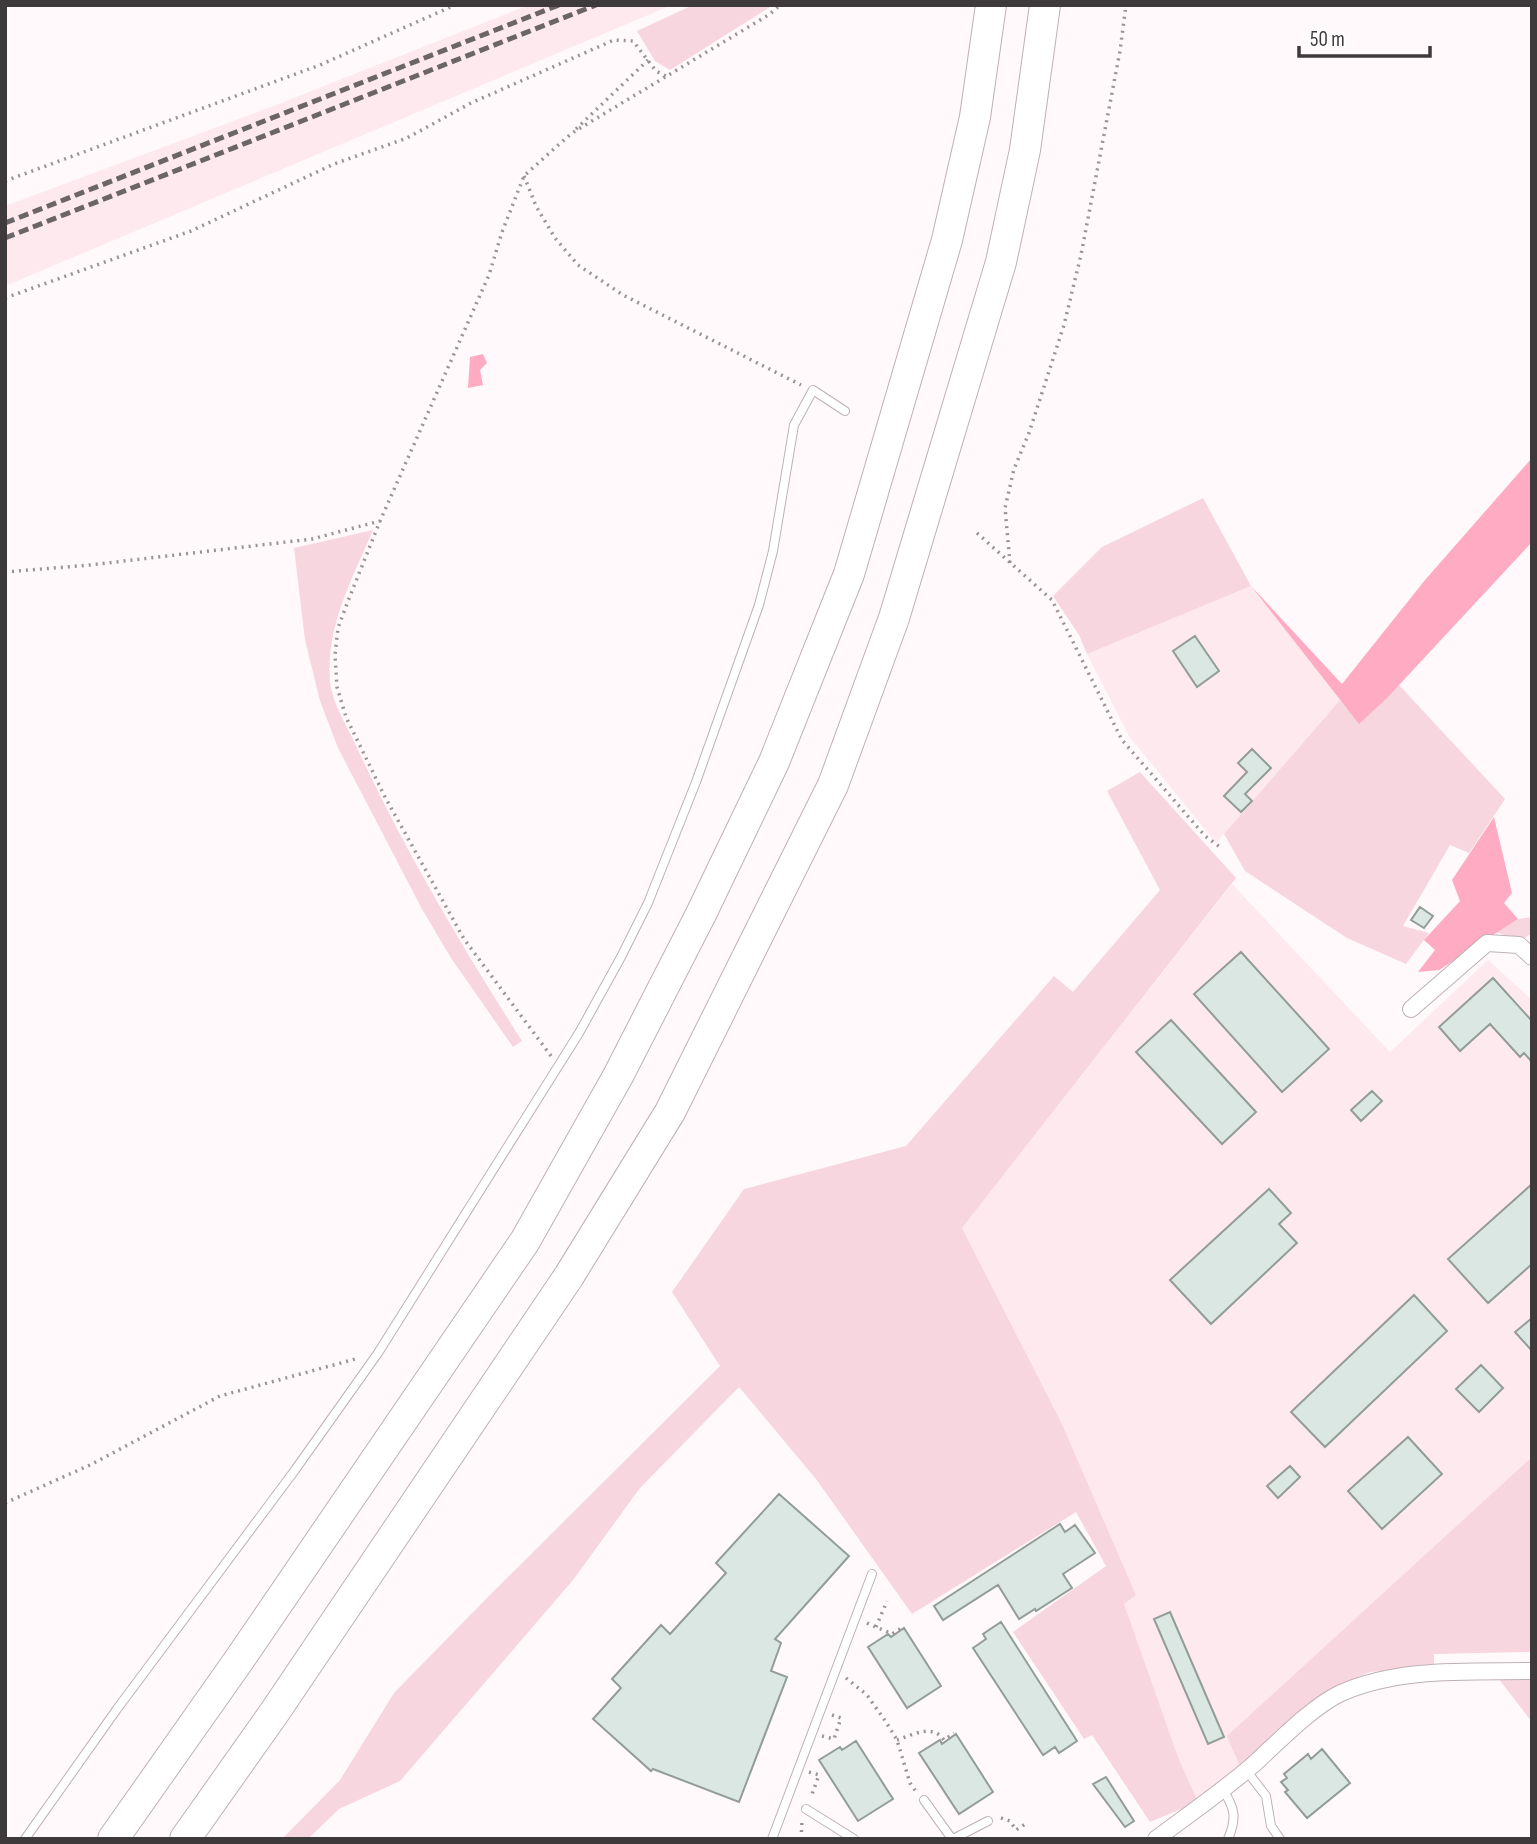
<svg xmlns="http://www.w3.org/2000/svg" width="1537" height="1844" font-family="'Sofia Sans Condensed',sans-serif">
	<rect width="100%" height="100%" fill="#fff9fb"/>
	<path fill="#fee9ee" d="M529,5H672L5,286V206L271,107Z
		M1251,586L1340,700L1216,843L1129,736L1087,654Z
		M1232,884L1390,1052L1488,960L1532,1000V1457L1241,1769L1198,1802L1178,1757L1123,1604L1136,1595L1062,1424L962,1228Z"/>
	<path fill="#f8d6df" d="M693,5H773L670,70L655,61L637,31Z
		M1203,498L1251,586L1087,654L1079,635L1053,596L1102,547Z
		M373,530C352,580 326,625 330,681C332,704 349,729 358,750C405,851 462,947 522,1041L513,1047L451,958L422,909L338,748L320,701L305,640L294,548Z
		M1399,685L1505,799L1469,853L1450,845L1403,926L1429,933L1406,964L1347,938L1245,871L1224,834L1340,700L1359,723Z
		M1140,772L1236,878L962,1228L1062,1424L1136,1595L1124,1604L1178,1757L1198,1802L1150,1822L1092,1735L1084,1739L1013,1632L1106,1566L1076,1512L912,1614L816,1479L739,1387L640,1488L573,1580L400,1781L339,1809L308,1839H282L340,1780L394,1693L483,1602L720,1366L672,1292L744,1189L906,1146L1054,976L1073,992L1160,890L1107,791Z
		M1532,917V937L1529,935L1521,941L1496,932L1518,919Z
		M1532,1457V1652L1434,1654V1667L1370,1672L1334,1687L1241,1769L1227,1736Z
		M1532,1677V1722L1498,1678Z"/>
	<path fill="#feabc3" d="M483,354L487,363L480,370L483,385L468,388L470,357Z
		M1532,458V542L1387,698L1359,724L1251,586L1342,684L1425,580Z
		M1494,817L1512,893L1504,903L1518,919L1439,970L1418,972L1435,950L1424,940L1460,901L1452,880Z"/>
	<path fill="#dbe7e2" stroke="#929d98" stroke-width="2" d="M1195,636L1219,671L1197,687L1173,651Z
		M1252,749L1271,768L1245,794L1252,801L1241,812L1224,796L1247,772L1238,763Z
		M1420,907L1433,916L1424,928L1411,920Z
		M1241,952L1329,1049L1282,1092L1194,994Z
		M1493,978L1532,1021V1062L1524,1053L1520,1057L1490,1024L1460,1051L1439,1027Z
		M1171,1020L1256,1112L1222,1144L1136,1052Z
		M1372,1091L1382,1101L1361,1121L1351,1110Z
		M1532,1184V1264L1488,1303L1448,1259Z
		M1269,1189L1291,1213L1279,1224L1297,1243L1211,1324L1170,1280Z
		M1414,1295L1447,1331L1325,1447L1291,1412Z
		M1532,1318V1351L1515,1332Z
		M1481,1365L1503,1388L1479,1412L1456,1389Z
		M1408,1437L1442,1474L1382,1529L1348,1491Z
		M1290,1466L1300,1477L1278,1498L1267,1486Z
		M779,1494L849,1556L775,1639L781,1643L771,1671L787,1677L739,1802L653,1769L651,1771L593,1719L621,1688L612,1679L661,1625L670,1634L726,1573L716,1563Z
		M1060,1524L1065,1532L1075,1525L1095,1553L1063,1574L1072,1588L1036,1611L1035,1609L1019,1619L998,1585L943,1620L934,1606Z
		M1170,1612L1224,1737L1208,1744L1154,1619Z
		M1001,1622L1077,1741L1059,1753L1055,1747L1043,1755L973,1648L986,1639L983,1634Z
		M904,1628L941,1686L907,1708L868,1647L888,1634L891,1637Z
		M956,1734L993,1792L959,1814L919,1753L940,1740L942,1744Z
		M856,1741L893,1799L858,1821L819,1760L840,1747L842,1750Z
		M1322,1749L1350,1783L1307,1818L1285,1792L1288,1790L1281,1782L1287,1778L1284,1774L1308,1754L1311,1759Z
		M1106,1777L1134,1821L1125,1827L1093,1784Z"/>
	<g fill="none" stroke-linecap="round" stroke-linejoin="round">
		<g stroke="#beb1b4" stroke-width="10">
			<path id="lane" d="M1246,1770L1266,1796L1271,1826L1280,1839
				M1223,1790C1235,1808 1237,1818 1228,1839
				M924,1800L952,1839
				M806,1809L854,1839
				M25,1839L117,1709L295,1470L378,1353L579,1033L621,957L648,903L696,782L759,605L773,551L794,425L813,390L845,411
				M772,1839L872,1574
				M953,1839L988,1821"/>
		</g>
		<g stroke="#beb1b4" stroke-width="18">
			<path id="street" d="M1411,1009L1487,943L1519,945L1532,957
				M1156,1839C1189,1814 1223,1791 1254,1764C1278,1742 1313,1706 1341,1693C1399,1667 1470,1672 1532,1671"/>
		</g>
		<g stroke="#beb1b4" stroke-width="32">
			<path id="highway" d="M113,1839L239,1660L525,1241L618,1076L701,914L774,762L849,574L947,240L975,117L991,5
				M185,1839L274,1713L569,1276L670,1112L833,785L894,618L1001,262L1025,150L1045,5"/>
		</g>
		<path stroke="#999395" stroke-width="3.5" stroke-dasharray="2 5" stroke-linecap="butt" d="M576,129L648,60
			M524,176L536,206L555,238L578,265L623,295L801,385
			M5,181L320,65L455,5
			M5,298L191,231L334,164L407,138L471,103L614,40L633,41L656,71L668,77
			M977,533L1052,600L1122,740L1205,836L1220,847
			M1010,563L1005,508L1014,469L1029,433L1064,325L1081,255L1120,51L1126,5
			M5,572L90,565L312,539L380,521
			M551,1056L464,939L385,797L346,717L337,687L335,655L338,628L348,601L380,521L489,275L502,232L524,176L556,147L572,133L770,14L780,5
			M5,1503L90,1465L220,1396L359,1358
			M867,1623L892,1634L903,1627
			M876,1627L887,1601
			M846,1678L867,1695L886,1722L897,1740L910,1783L917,1793
			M822,1736L834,1739L841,1718L832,1715
			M897,1740C913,1735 932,1723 944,1740L954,1733
			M809,1772L819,1775L811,1797
			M1001,1818L1010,1821L1016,1830L1027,1823
			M801,1839L802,1821"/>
		<use href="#lane" stroke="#fff" stroke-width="8"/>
		<use href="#street" stroke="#fff" stroke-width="16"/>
		<use href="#highway" stroke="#fff" stroke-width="30"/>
		<path stroke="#6b6567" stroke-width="5" stroke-dasharray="10 5" stroke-linecap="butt" d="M5,223L559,5
			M5,238L596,5"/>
	</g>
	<rect width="1537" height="1844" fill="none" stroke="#3e393a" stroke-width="14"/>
	<path d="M1299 46v10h131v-10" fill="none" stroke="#3e393a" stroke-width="3.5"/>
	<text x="1310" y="46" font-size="21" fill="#3e393a" stroke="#ffffff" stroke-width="5" paint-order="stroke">50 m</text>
</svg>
